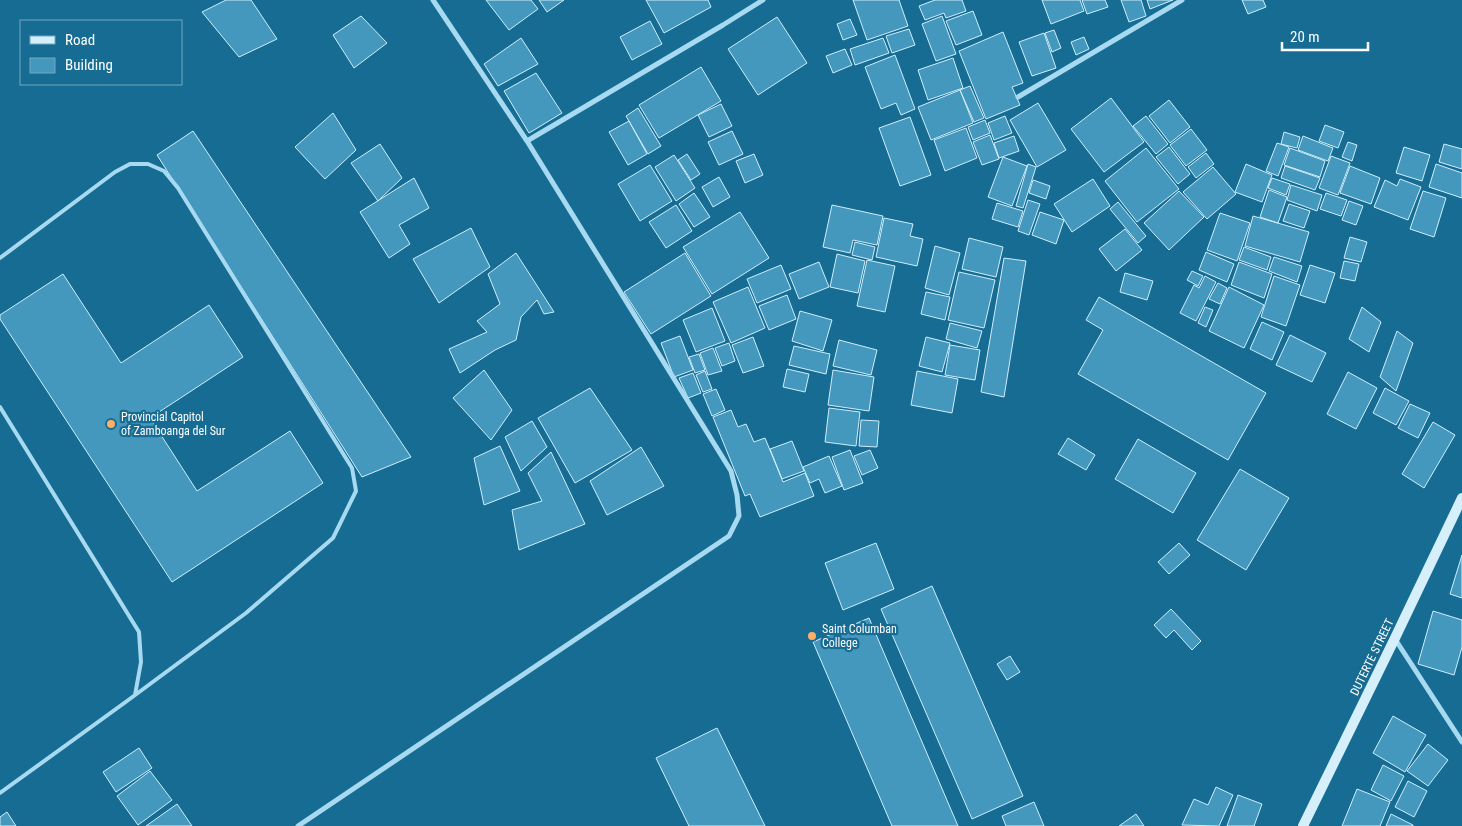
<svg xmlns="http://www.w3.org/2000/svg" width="1462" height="826" font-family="'Roboto Condensed',sans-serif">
	<rect width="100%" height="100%" fill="#176c94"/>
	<path fill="#4498bd" stroke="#ceeefc" d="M226,0H251L277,39L239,57L202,12Z
		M486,0H531L538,9L509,30Z
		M539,0H564L547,12Z
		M646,0H708L711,7L664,33Z
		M853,0H899L908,26L867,40Z
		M935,0H962L966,11L946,18L944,13L925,20L919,6Z
		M1042,0H1080L1084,11L1051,24Z
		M1082,0H1105L1108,7L1087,14Z
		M1121,0H1141L1146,16L1129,22Z
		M1147,0H1173L1150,9Z
		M1242,0H1263L1266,7L1248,14Z
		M973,11L982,35L956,45L946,21Z
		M361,16L387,43L354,68L333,35Z
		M942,16L956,54L936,61L922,24Z
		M777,17L807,63L758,95L728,49Z
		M850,19L857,35L843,40L837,24Z
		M650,21L662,44L632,60L620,37Z
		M909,29L915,45L892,53L886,36Z
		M1054,30L1061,48L1052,52L1045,33Z
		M1003,32L1023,83L1012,87L1020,105L986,119L959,51Z
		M1044,33L1056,68L1032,76L1019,42Z
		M1084,37L1089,49L1076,55L1071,42Z
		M521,38L538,64L498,86L484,64Z
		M883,38L889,53L855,65L850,49Z
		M845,49L852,65L833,73L826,56Z
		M895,55L915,109L901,115L896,103L881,109L865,67Z
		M953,58L963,88L928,100L918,70Z
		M701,67L721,101L659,138L639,105Z
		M536,73L562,113L529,133L504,91Z
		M970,86L984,118L974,122L960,90Z
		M960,90L973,123L931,140L918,107Z
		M1111,98L1144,142L1104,172L1071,129Z
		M1169,100L1190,127L1170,143L1149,116Z
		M1038,103L1066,150L1037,167L1010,120Z
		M721,104L732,126L709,137L698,115Z
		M638,108L661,146L648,154L626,116Z
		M333,113L356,150L325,179L295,147Z
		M1005,116L1012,133L994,140L988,123Z
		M1146,116L1168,144L1156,154L1133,126Z
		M910,117L931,175L900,186L879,128Z
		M985,120L990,133L973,140L968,127Z
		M629,121L647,154L628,165L609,132Z
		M1325,125L1344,132L1338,148L1319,141Z
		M966,128L977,158L945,171L934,140Z
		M1191,129L1207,150L1186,166L1170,145Z
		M193,131L411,457L362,477L157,155Z
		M732,131L743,154L719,165L708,142Z
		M1284,132L1300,137L1297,148L1281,144Z
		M990,135L999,159L982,165L973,142Z
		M1014,136L1019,151L999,158L994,143Z
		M1303,136L1333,148L1328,161L1298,150Z
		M1348,142L1357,145L1352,161L1342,157Z
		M1277,143L1289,147L1278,176L1266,171Z
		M380,144L402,178L378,201L351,163Z
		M1444,144L1462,149V169L1439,162Z
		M1169,147L1190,174L1178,184L1156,157Z
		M1404,147L1430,155L1422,181L1396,173Z
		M1146,148L1179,189L1137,222L1105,181Z
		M1290,148L1325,161L1320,177L1284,165Z
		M1206,153L1214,164L1196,178L1188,167Z
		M687,154L700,174L691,180L678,160Z
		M754,154L763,175L745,183L736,161Z
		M674,155L695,188L676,201L655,167Z
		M1331,156L1350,163L1338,195L1319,188Z
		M1003,157L1027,166L1012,206L988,197Z
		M1028,164L1036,167L1023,208L1016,206Z
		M1246,164L1272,175L1262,202L1235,192Z
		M1436,164L1462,173V198L1429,187Z
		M650,165L672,201L640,221L618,184Z
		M1285,166L1320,178L1315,190L1281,178Z
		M1350,166L1380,178L1371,204L1340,193Z
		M1213,167L1236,194L1207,219L1183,192Z
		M719,177L730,197L713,207L702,187Z
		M414,178L429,208L399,225L410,244L389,258L360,212Z
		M1272,178L1290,184L1286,195L1268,188Z
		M1093,179L1110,206L1072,232L1054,204Z
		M1400,179L1421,187L1408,220L1374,207L1385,180L1397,186Z
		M1033,180L1050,186L1046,199L1029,193Z
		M1291,185L1322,195L1317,211L1287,200Z
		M1269,190L1287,197L1278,223L1260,217Z
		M1179,191L1204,217L1169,250L1144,223Z
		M1423,191L1446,198L1434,237L1410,229Z
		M694,193L710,217L694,227L679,204Z
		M1326,193L1347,200L1341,216L1320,209Z
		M1028,200L1040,204L1029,235L1018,231Z
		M1349,201L1363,206L1356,225L1342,220Z
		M1118,202L1146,236L1138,243L1110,209Z
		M997,203L1023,211L1018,227L992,219Z
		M1289,204L1310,211L1304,228L1283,221Z
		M676,205L692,231L666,248L649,222Z
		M832,205L883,216L877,245L853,240L850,253L823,247Z
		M740,212L769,258L712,294L683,247Z
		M1040,212L1064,220L1056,244L1032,235Z
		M1220,213L1250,223L1237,261L1207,250Z
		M1253,216L1309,232L1300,262L1245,246Z
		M884,218L913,224L910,236L923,239L917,266L876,257Z
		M471,228L490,267L439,303L413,259Z
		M1125,229L1142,250L1116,271L1099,249Z
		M1350,237L1367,242L1361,262L1344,258Z
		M969,238L1003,247L996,277L962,269Z
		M855,242L875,247L872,260L852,255Z
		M935,246L960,253L949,295L925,288Z
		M1244,247L1271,257L1267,270L1239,260Z
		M1206,252L1234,264L1227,282L1199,270Z
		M516,253L554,312L544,314L537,300L521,317L516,340L495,350L460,373L449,349L487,332L477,321L500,304L488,274Z
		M685,253L711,296L651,334L624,292Z
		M837,254L865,261L858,293L830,287Z
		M1274,257L1302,266L1297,282L1269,271Z
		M1004,258L1026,261L1004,397L981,392Z
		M867,260L895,266L885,312L857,306Z
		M1344,261L1359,264L1355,281L1340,278Z
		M819,262L829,287L799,299L789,274Z
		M1239,262L1272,274L1264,298L1231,285Z
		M781,265L791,289L757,303L747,279Z
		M1310,265L1335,273L1325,303L1300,295Z
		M1192,271L1203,276L1198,286L1187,280Z
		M959,272L995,280L984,328L948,320Z
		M1125,273L1153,281L1147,300L1120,292Z
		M63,274L121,363L209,305L243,357L150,418L197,491L290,431L323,483L172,582L0,319V315Z
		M1205,276L1216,282L1196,321L1180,313L1194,285L1199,288Z
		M1274,276L1300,285L1286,326L1261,317Z
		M1218,283L1227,288L1220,304L1209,299Z
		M748,287L765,328L731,343L713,302Z
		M1229,287L1264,305L1244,348L1209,331Z
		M926,292L950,297L945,320L921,314Z
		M787,295L796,319L769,330L759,306Z
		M1099,297L1266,393L1228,460L1078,374L1103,330L1086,320Z
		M1205,307L1213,310L1206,327L1198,323Z
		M1362,307L1381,322L1369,352L1349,339Z
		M712,308L725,341L696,352L683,320Z
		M800,311L832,320L823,351L792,341Z
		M1262,322L1284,332L1272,360L1250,349Z
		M950,323L982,331L977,348L946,339Z
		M1397,331L1413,343L1396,391L1380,377Z
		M1290,335L1326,353L1312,382L1276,365Z
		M680,336L693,370L674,377L661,343Z
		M753,337L764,366L743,373L732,345Z
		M926,337L950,343L942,372L919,366Z
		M839,340L877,350L871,375L833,366Z
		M729,343L735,361L722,366L715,348Z
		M950,345L980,350L975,380L945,375Z
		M794,346L830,354L826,374L789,365Z
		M713,348L722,371L708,375L700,353Z
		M699,354L705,370L695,373L689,357Z
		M787,369L809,374L805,392L783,387Z
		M484,370L512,410L491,440L453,398Z
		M833,370L874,377L869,411L828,405Z
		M705,371L712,389L703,392L696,375Z
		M917,371L958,379L952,413L911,405Z
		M1348,372L1377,388L1356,429L1327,414Z
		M693,373L701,393L688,398L679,378Z
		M590,388L632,450L575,483L538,418Z
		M1385,388L1409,401L1396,425L1373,413Z
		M716,389L725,410L712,416L703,394Z
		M1410,404L1430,413L1418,438L1398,428Z
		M829,408L860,412L856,446L825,442Z
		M731,410L738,427L746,424L754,442L765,438L783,482L805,473L814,496L760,517L750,494L745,496L713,417Z
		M861,420L879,421L877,447L859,446Z
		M532,421L547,447L521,471L505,437Z
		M1433,422L1455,435L1424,488L1402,474Z
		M1068,438L1095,455L1086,470L1058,454Z
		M1138,439L1196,473L1173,513L1115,479Z
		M792,441L804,471L782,479L770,449Z
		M500,446L520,491L484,505L474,458Z
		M641,447L664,486L607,515L590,481Z
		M850,450L863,483L844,490L832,457Z
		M870,450L878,468L862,475L854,456Z
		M551,452L585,524L519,550L512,510L542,501L528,473Z
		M829,456L842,486L825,493L819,479L810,483L803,467Z
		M1240,469L1289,498L1246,570L1197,540Z
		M876,543L894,589L843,610L825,563Z
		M1179,543L1190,555L1169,574L1158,562Z
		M1462,555V598L1450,594Z
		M932,586L1023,796L972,819L881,609Z
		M1171,609L1201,641L1192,650L1174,630L1166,638L1154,625Z
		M1433,611L1462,620V647L1454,675L1418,664Z
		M869,618L958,826H892L813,642Z
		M1010,656L1020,672L1007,680L997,664Z
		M1393,716L1426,735L1405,772L1373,753Z
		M717,728L765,826H689L656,758Z
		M1428,744L1448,760L1428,786L1407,771Z
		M139,748L152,768L116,792L103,772Z
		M1383,765L1404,776L1391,801L1371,790Z
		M150,771L172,800L138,825L117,796Z
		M1408,781L1427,791L1414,817L1395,807Z
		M1216,787L1233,795L1219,826L1182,825L1194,799L1208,805Z
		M1357,789L1390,802L1380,826H1342Z
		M1238,795L1262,804L1254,826H1227Z
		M1034,802L1044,826H1006L1002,816Z
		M177,804L192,826H146Z
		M7,812L16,826H0V817Z
		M1136,814L1144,826H1119Z
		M1391,814L1413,825V826H1386Z"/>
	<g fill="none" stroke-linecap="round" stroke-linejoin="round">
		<path stroke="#a7daf1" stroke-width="4" d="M0,258L115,172L130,164H148L164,171L178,188L352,468L356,491L333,538L246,613L127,701L0,793
			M0,407L139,632L141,662L135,695"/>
		<path stroke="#a7daf1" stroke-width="5" d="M1018,97L1182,0
			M527,141L723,25L763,0
			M1395,639L1462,742
			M298,826L729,536L739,516L737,495L731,471L527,141L433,0"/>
		<path stroke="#d5effb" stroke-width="10" d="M1303,826L1395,638L1462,498"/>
	</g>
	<g fill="#ffae66" stroke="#176c94" stroke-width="2">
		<circle cx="111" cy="424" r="5"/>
		<circle cx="812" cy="636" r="5"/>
	</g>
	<g text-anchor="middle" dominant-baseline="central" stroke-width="4.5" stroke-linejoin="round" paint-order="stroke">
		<g font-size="12" fill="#fff" stroke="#176c94" text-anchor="start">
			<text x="121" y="417">Provincial Capitol<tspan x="121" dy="14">of Zamboanga del Sur</tspan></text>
			<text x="822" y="629">Saint Columban<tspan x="822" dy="14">College</tspan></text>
		</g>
		<g font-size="12" fill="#fff" stroke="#176c94">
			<text transform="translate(1372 657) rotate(-64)">DUTERTE STREET</text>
		</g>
	</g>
	<rect x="20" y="20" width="162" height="65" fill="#176c94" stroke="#74a7bf"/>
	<rect x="30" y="36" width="25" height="8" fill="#d5effb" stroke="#74a7bf"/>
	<text x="65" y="45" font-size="15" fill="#ffffff">Road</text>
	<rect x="30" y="58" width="25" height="15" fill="#4498bd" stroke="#74a7bf"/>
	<text x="65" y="70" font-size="15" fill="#ffffff">Building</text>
	<path d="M1282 42v8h86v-8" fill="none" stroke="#ffffff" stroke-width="2.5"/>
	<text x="1290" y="42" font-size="15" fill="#ffffff" stroke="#176c94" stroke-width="4" paint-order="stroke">20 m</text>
</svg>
